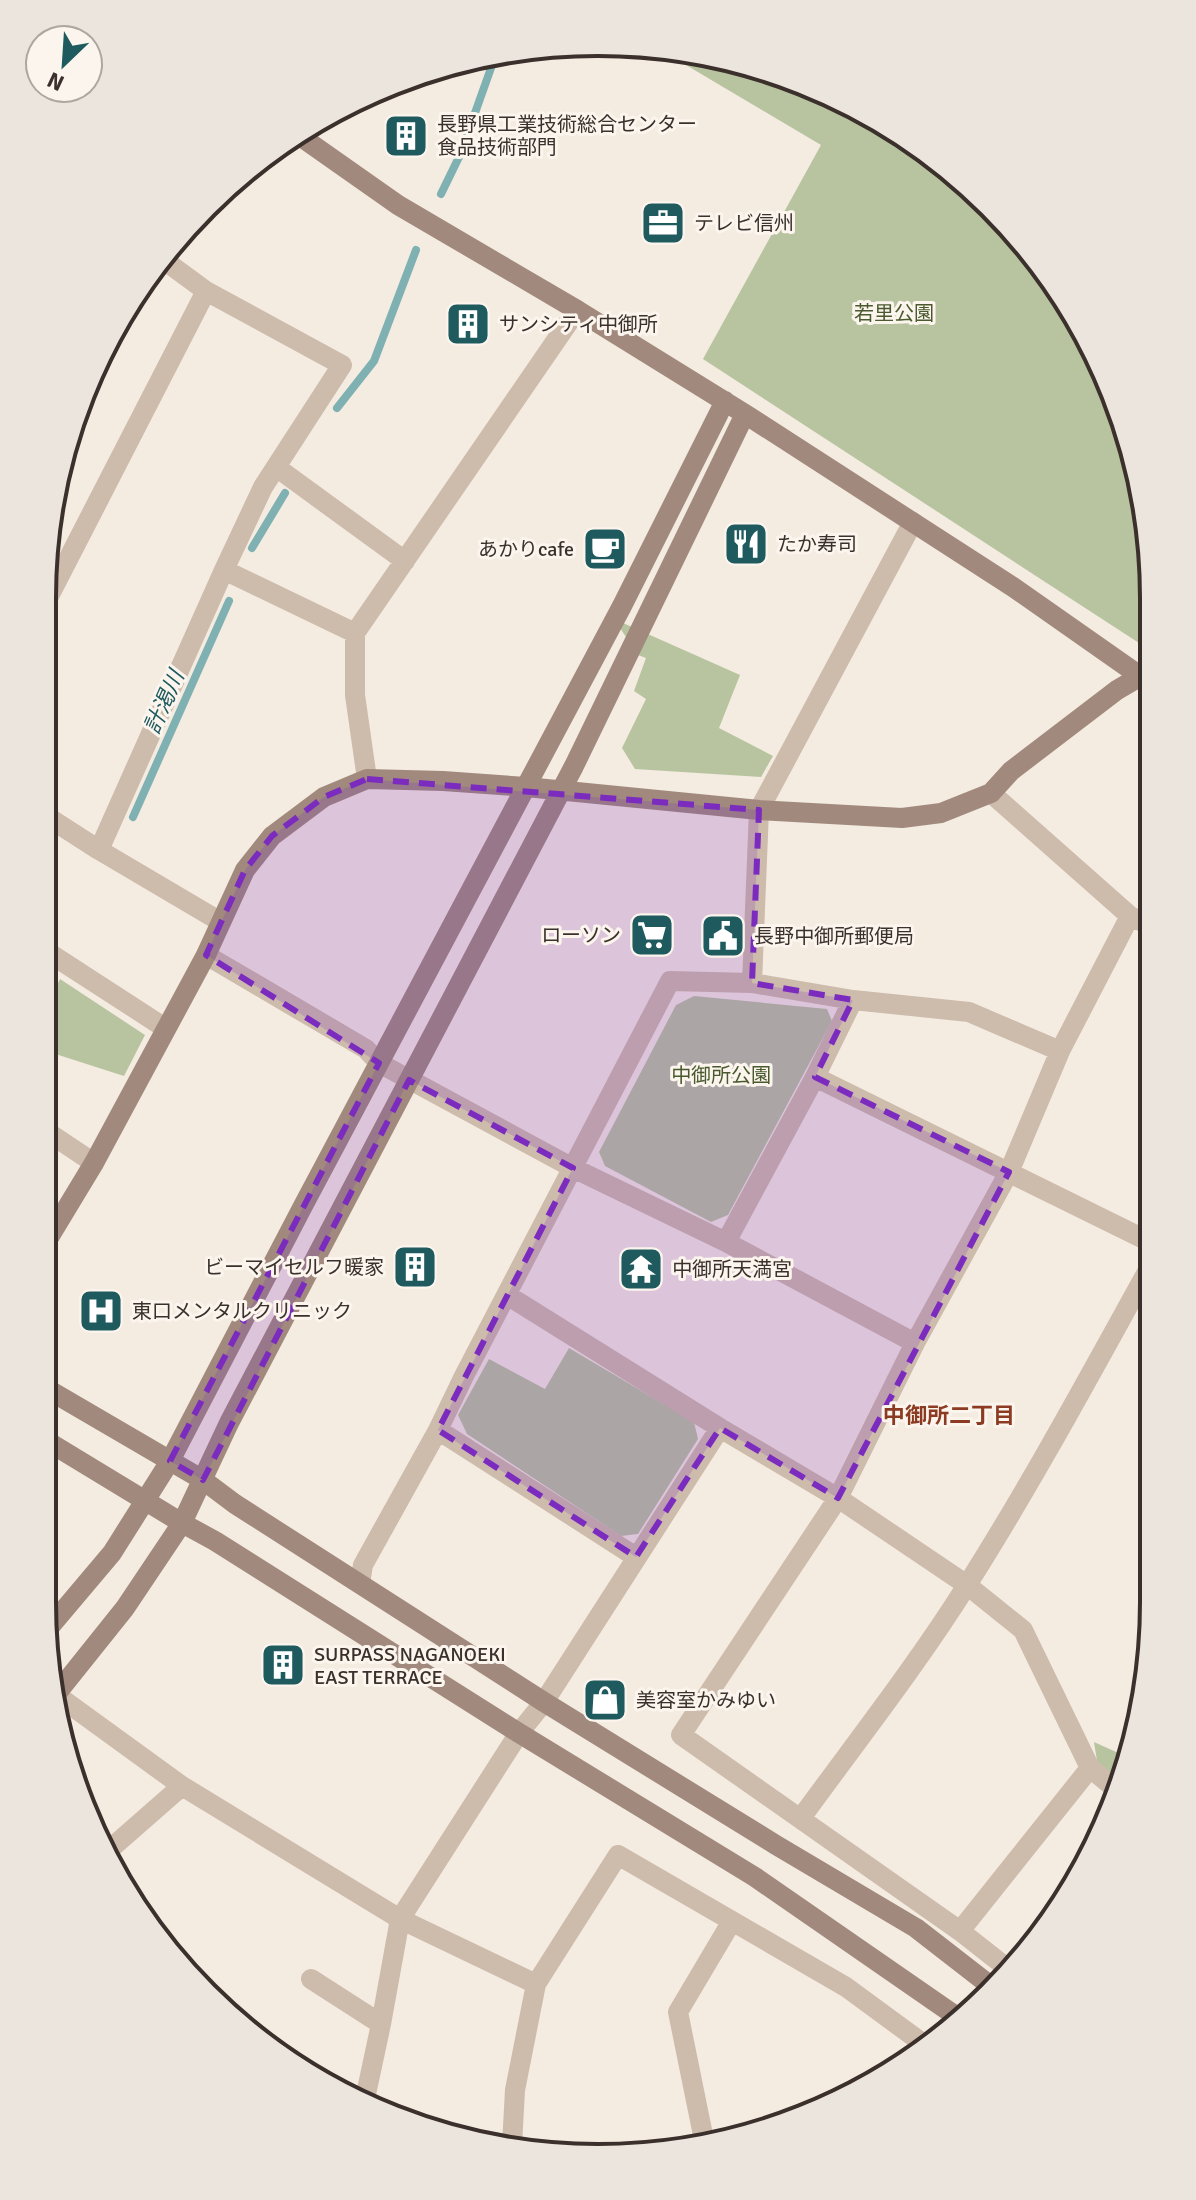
<svg xmlns="http://www.w3.org/2000/svg" width="1196" height="2200" font-family="Signika,'Noto Sans JP',sans-serif">
	<rect width="100%" height="100%" fill="#f4ebe1"/>
	<path fill="#b8c4a0" d="M654,46L670,47L776,71L876,116L965,180L1060,289L1124,419L1149,526L1150,625L1139,643L703,359L821,145Z
		M614,619L740,675L719,728L773,756L761,777L635,769L622,748L646,699L634,691L646,658L638,655Z
		M60,979L145,1035L124,1076L43,1050V1013Z
		M694,996L827,1009L832,1021L728,1215L711,1222L605,1166L599,1152L676,1005Z
		M569,1348L694,1422L698,1439L638,1534L621,1536L467,1434L458,1415L489,1359L545,1389Z
		M1137,1732L1135,1746L1120,1782L1097,1761L1094,1742L1125,1756Z"/>
	<g fill="none" stroke-linecap="round" stroke-linejoin="round">
		<path stroke="#7fb0b2" stroke-width="8" d="M441,194L460,155L496,54
			M337,408L374,361L416,250
			M252,548L285,493
			M133,817L229,601"/>
		<path stroke="#cdbbac" stroke-width="20" d="M276,467L405,561
			M224,570L355,633
			M43,608L206,291L161,258
			M1141,676L1150,661
			M367,779L355,695V633L577,310
			M991,793L1130,916L1151,926
			M43,814L99,850L221,922
			M99,850L224,570L263,487L342,365L206,291
			M43,949L165,1028
			M206,955L366,1049L379,1063L573,1168L726,1242L915,1343
			M752,983L759,810L913,522
			M815,1077L1152,1243
			M43,1129L94,1163
			M726,1242L815,1077L853,1000
			M507,1295L720,1428L838,1498L967,1585L1023,1630L1090,1768L1117,1790
			M438,1430L636,1557
			M360,1583L363,1565L438,1430L464,1376L670,981L752,983L853,1000L969,1012L1060,1051
			M58,1696L182,1786L400,1919L536,1984L618,1855L846,1987L925,2045
			M801,1818C857,1741 916,1666 967,1585C1033,1481 1092,1371 1152,1263
			M109,1850L182,1786
			M960,1931L1090,1768
			M1007,1968L960,1931L681,1735L838,1498L915,1343L1009,1172L1060,1051L1130,916
			M311,1979L381,2024
			M365,2099L381,2024L400,1919L519,1733L544,1702L720,1428
			M704,2140L678,2012L732,1921
			M512,2145L515,2090L536,1984"/>
		<path stroke="#a18a7d" stroke-width="20" d="M297,134L398,205L577,310L745,414L1013,587L1150,683
			M42,1249L94,1163L206,955L245,870L272,836L324,797L367,779L443,781L526,787L759,810L902,818L941,813L991,793L1011,771L1117,690L1141,676
			M42,1386L203,1480L235,1504L544,1702L776,1845L916,1928L992,1987
			M42,1438L182,1523L215,1541L519,1733L755,1877L963,2021
			M47,1630L112,1553L170,1461L303,1206L622,606L725,401
			M57,1693L125,1608L182,1523L229,1423L574,766L745,414"/>
	</g>
	<path fill="#7b2cbf" fill-opacity="0.2" stroke="#7b2cbf" stroke-width="6" stroke-dasharray="16 10" stroke-linejoin="round" d="M367,779L759,810L752,983L853,1000L815,1077L1009,1172L838,1498L720,1428L636,1557L438,1430L573,1168L409,1080L203,1480L170,1461L379,1063L206,955L245,870L272,836L324,797Z"/>
	<defs>
		<g id="building-square" transform="scale(2.3)"><rect x="-9" y="-9" width="18" height="18" rx="4" fill="#1f5a5e" stroke="#fbf5ee"/><path d="M-4-6H4V6H1V3H-1V6H-4ZM-2.5-4.3h1.7v1.8h-1.7ZM.8-4.3h1.7v1.8H.8ZM-2.5-1h1.7V.8h-1.7ZM.8-1h1.7V.8H.8Z" fill="#fff"/></g>
		<g id="office-square" transform="scale(2.3)"><rect x="-9" y="-9" width="18" height="18" rx="4" fill="#1f5a5e" stroke="#fbf5ee"/><path d="M-6-3h4V-5.5h4V-3h4V5H-6ZM-1-4.5V-3h2v-1.5ZM-6 0V1H6V0Z" fill="#fff"/></g>
		<g id="restaurant-square" transform="scale(2.3)"><rect x="-9" y="-9" width="18" height="18" rx="4" fill="#1f5a5e" stroke="#fbf5ee"/><path d="M-5-6h1v4h1v-4h1v4h1v-4h1v5L-1.5 .5V6h-2V.5L-5-1ZM5-6V6H3V1.5H1.5Q1.5-4 5-6Z" fill="#fff"/></g>
		<g id="cafe-square" transform="scale(2.3)"><rect x="-9" y="-9" width="18" height="18" rx="4" fill="#1f5a5e" stroke="#fbf5ee"/><path d="M-5.5-4.5H6V0H3Q3 3.5 0 3.5H-2.5Q-5.5 3.5-5.5 0ZM3-3.2v2h1.7v-2ZM-6 4.5H4V6H-6Z" fill="#fff"/></g>
		<g id="supermarket-square" transform="scale(2.3)"><rect x="-9" y="-9" width="18" height="18" rx="4" fill="#1f5a5e" stroke="#fbf5ee"/><path d="M-6-5.5h2.5l.6 2H6L4.5 2H-2.5L-4.4-4H-6ZM-1.5 3.2a1.3 1.3 0 1 0 .1 0ZM3 3.2a1.3 1.3 0 1 0 .1 0Z" fill="#fff"/></g>
		<g id="civic-square" transform="scale(2.3)"><rect x="-9" y="-9" width="18" height="18" rx="4" fill="#1f5a5e" stroke="#fbf5ee"/><path d="M-.6-6.5H3V-4.5H.6V-3L4-1V1h2V6H-6V1h2V-1L-.6-3ZM-1.2 2.5V6h2.4V2.5Z" fill="#fff"/></g>
		<g id="temple-square" transform="scale(2.3)"><rect x="-9" y="-9" width="18" height="18" rx="4" fill="#1f5a5e" stroke="#fbf5ee"/><path d="M0-6L5-2H3V0L6.5 2.5H4V6H1.5V3h-3V6H-4V2.5H-6.5L-3 0V-2H-5Z" fill="#fff"/></g>
		<g id="hospital-square" transform="scale(2.3)"><rect x="-9" y="-9" width="18" height="18" rx="4" fill="#1f5a5e" stroke="#fbf5ee"/><path d="M-5-5h3v3.5h4V-5h3V5h-3V1.5h-4V5h-3Z" fill="#fff"/></g>
		<g id="shop-square" transform="scale(2.3)"><rect x="-9" y="-9" width="18" height="18" rx="4" fill="#1f5a5e" stroke="#fbf5ee"/><path d="M-5-2.5h2.3a2.7 3.5 0 0 1 5.4 0H5L5.5 6h-11ZM-1.5-2.5h3a1.5 2.3 0 0 0-3 0Z" fill="#fff"/></g>
	</defs>
	<g fill-rule="evenodd">
		<use href="#building-square" x="406" y="136"/>
		<use href="#office-square" x="663" y="223"/>
		<use href="#building-square" x="468" y="324"/>
		<use href="#restaurant-square" x="746" y="544"/>
		<use href="#cafe-square" x="605" y="549"/>
		<use href="#supermarket-square" x="652" y="935"/>
		<use href="#civic-square" x="723" y="936"/>
		<use href="#building-square" x="415" y="1267"/>
		<use href="#temple-square" x="641" y="1269"/>
		<use href="#hospital-square" x="101" y="1311"/>
		<use href="#building-square" x="283" y="1665"/>
		<use href="#shop-square" x="605" y="1700"/>
	</g>
	<g text-anchor="middle" dominant-baseline="central" stroke-width="6" stroke-linejoin="round" paint-order="stroke">
		<g font-size="20" fill="#3b302b" stroke="#fbf5ee" text-anchor="start">
			<text x="437" y="124">長野県工業技術総合センター<tspan x="437" dy="23">食品技術部門</tspan></text>
			<text x="694" y="223">テレビ信州</text>
			<text x="499" y="324">サンシティ中御所</text>
			<text x="777" y="544">たか寿司</text>
			<text x="574" y="549" text-anchor="end">あかりcafe</text>
			<text x="621" y="935" text-anchor="end">ローソン</text>
			<text x="754" y="936">長野中御所郵便局</text>
			<text x="384" y="1267" text-anchor="end">ビーマイセルフ暖家</text>
			<text x="672" y="1269">中御所天満宮</text>
			<text x="132" y="1311">東口メンタルクリニック</text>
			<text x="314" y="1654">SURPASS NAGANOEKI<tspan x="314" dy="23">EAST TERRACE</tspan></text>
			<text x="636" y="1700">美容室かみゆい</text>
		</g>
		<g font-size="20" fill="#4a5a2e" stroke="#fbf5ee">
			<text x="894" y="313">若里公園</text>
			<text x="721" y="1075">中御所公園</text>
		</g>
		<g font-size="22" font-style="italic" fill="#1f5a5e" stroke="#fbf5ee">
			<text transform="translate(164 702) rotate(-66)">計渇川</text>
		</g>
		<g font-size="22" font-weight="bold" fill="#8c3b22" stroke="#fbf5ee">
			<text x="949" y="1415">中御所二丁目</text>
		</g>
	</g>
	<path d="M0 0H1196V2200H0ZM598 56H598A542 542 0 0 1 1140 598V1602A542 542 0 0 1 598 2144H598A542 542 0 0 1 56 1602V598A542 542 0 0 1 598 56Z" fill="#ece5de" fill-rule="evenodd"/>
	<path fill="none" stroke="#3b302b" stroke-width="4" d="M598 56H598A542 542 0 0 1 1140 598V1602A542 542 0 0 1 598 2144H598A542 542 0 0 1 56 1602V598A542 542 0 0 1 598 56Z"/>
	<g transform="translate(64 64) rotate(205)"><circle r="38" fill="#fbf5ee" stroke="#aea6a0" stroke-width="2"/>
	<path d="M0-6L14 30L0 20L-14 30Z" fill="#1f5a5e"/>
	<text y="-12" font-size="22" font-weight="bold" text-anchor="middle" fill="#3b302b">N</text>
	</g>
</svg>
